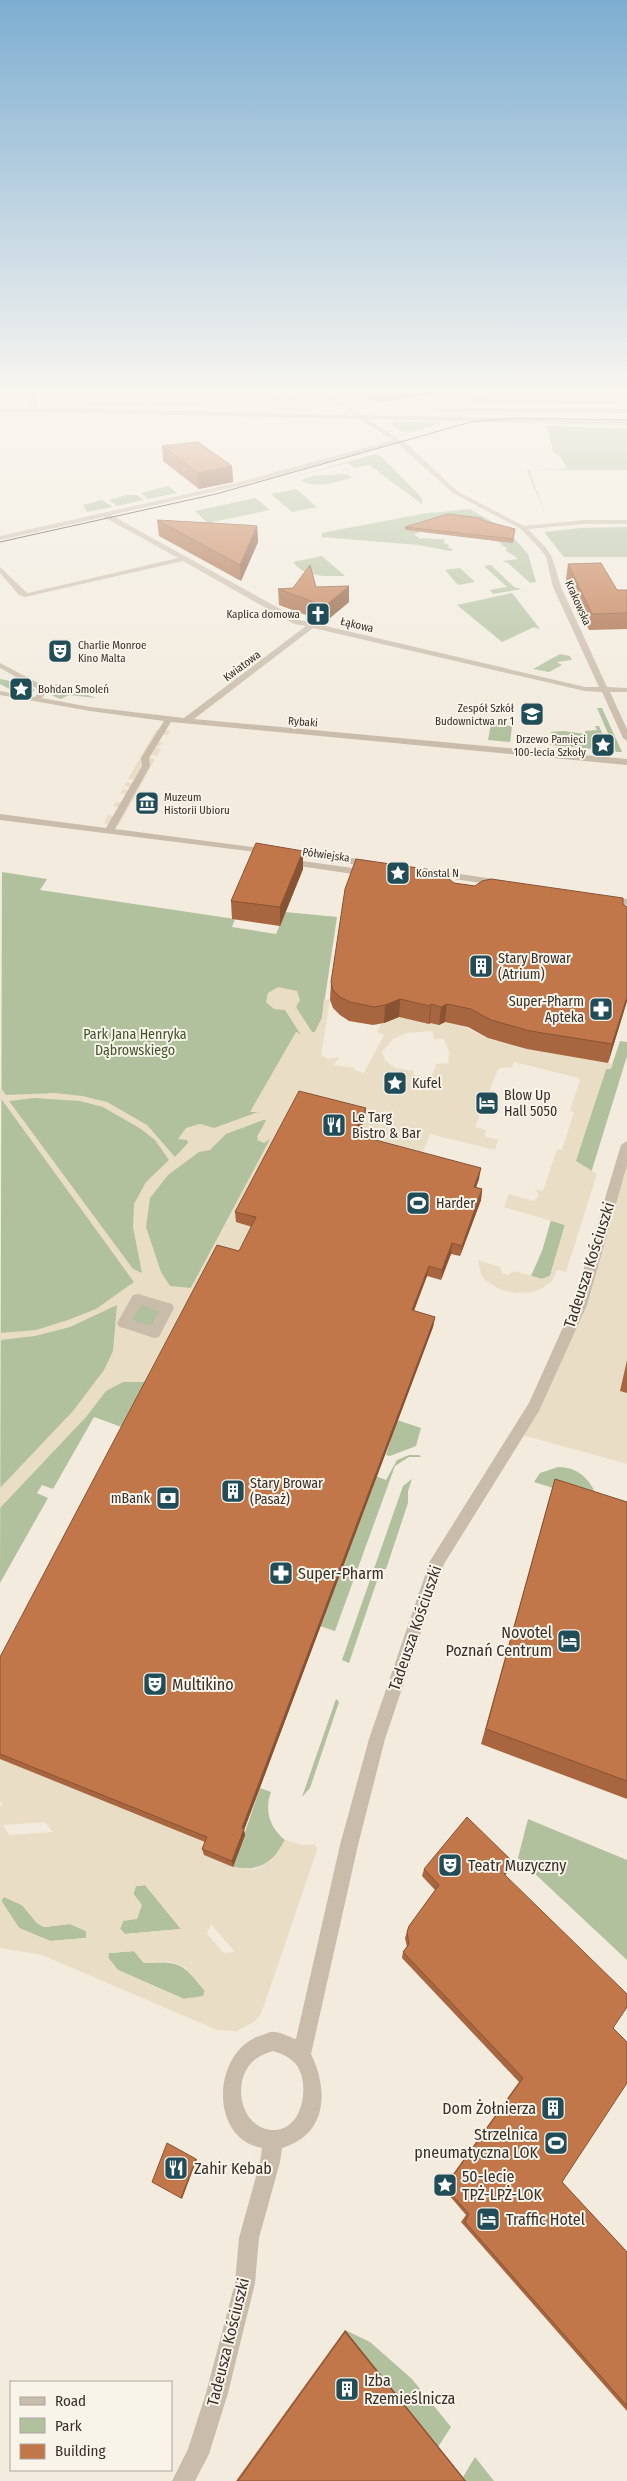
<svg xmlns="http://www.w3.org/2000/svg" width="627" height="2481" font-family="'Fira Sans Condensed',sans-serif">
	<rect width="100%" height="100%" fill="#f2ebde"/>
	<path fill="#b1c19e" d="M305,390L314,396V398H304L303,400H269L279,397L276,394L284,393L289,396Z
		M502,390H611L616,404L472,403L469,399L489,392L496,393Z
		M90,401L201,404L200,407L88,405Z
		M394,421L438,422L442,423L409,433L400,431L392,425Z
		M547,426L627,429V470H529L545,514L527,470L568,469L560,456L553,452Z
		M375,454L381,456L422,498V504L369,465L355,468L348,463L289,478Z
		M346,474L353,478C339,481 313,490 301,480L312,476Z
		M168,486L177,493L148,499L141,493Z
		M296,489L317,507L292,512L271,494Z
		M126,495H137L144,500L117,506L109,500Z
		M256,498L270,510L208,523L195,511Z
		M102,500L113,507L87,512L83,505Z
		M469,509L506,529L528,554L536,582L530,583L508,563L504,562L503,561L518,559L505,550L507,548L501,545L503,544L496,541H499L417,531L419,533L414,534L420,539C428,537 434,540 443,539L445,541L443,542L450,546L447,547L454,550L450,551L418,545L322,537V533L421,514Z
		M627,527V557H564L544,532L580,528Z
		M322,556L345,576C329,576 304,578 293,562Z
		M491,565L514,587L522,589L493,594L490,590L507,587L484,566Z
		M460,568L475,582L458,585L445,570Z
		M512,593L540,629L534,627L502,642L457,605Z
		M560,654L570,656L572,660L557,662L562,665L549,672L533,669Z
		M0,679L27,684L35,690C25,699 10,689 0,684Z
		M57,684L96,698L69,695L61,699L53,696L49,689Z
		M597,708H602L622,752H616Z
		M491,724L512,726L510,742L488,740Z
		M595,726H599L608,747L603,750L550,745L551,732L564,731L585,734V731L597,730Z
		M2,872L47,879L40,890L235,919L232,927L276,934L285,912L337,917L322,1018L315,1032L300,1035L297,1032L251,1112L259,1111L267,1120L257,1137L271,1139L191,1288L127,1429L94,1417L53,1489L42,1485L37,1493L48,1498L0,1583Z
		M620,1041L627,1042V1056L591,1173L575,1161L606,1069L611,1068Z
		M551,1220L565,1225L550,1276L542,1279L531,1276L542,1251Z
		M397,1420L421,1428L416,1446L390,1456L386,1455Z
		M409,1455H419L421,1457H409L395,1466L335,1631L320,1626L376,1476L386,1480L397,1460Z
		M558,1467C580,1467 594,1483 598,1502L534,1482L540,1473Z
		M412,1479L408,1491V1503L386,1569H381L349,1663L342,1660L403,1486Z
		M336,1699L339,1702L310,1788L302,1797Z
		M260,1788L271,1792C264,1811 270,1828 285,1840C274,1863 258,1872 233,1867Z
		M528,1819L627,1860V1960L518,1858Z
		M145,1885L181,1929L125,1934L120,1929L136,1886Z
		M4,1897L22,1905L37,1923L44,1927L70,1924L86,1931V1938L50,1941L19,1928L1,1901Z
		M134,1951L144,1963C181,1961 182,1963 205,1991L203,1997L184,1999L118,1970L108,1958L109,1953Z
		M345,2330L370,2342L412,2379L451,2427L438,2447Z
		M475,2457L494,2481H466L463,2477Z"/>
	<path fill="#e9dec5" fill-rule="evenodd" d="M156,730L170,731L168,735H162L158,742L164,743L155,748L161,749L157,756L151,755L150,758L155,759L119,825L104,823L108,815L114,816L119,807L113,806L116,802H121L126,794L120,793L123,789L128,790L130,787L124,786L127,782L132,783L134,780L128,779Z
		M278,987L297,991L300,1000L296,1007L312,1032H315L322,1018L324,999L330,1000L321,1055L328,1059L339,1057L334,1065L355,1068L354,1070L364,1073L384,1035L377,1032L381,1024L400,1016L439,1025L440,1020L461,1025L479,1034L489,1037V1039L613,1064L611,1069H606L576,1161L597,1174L566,1272L557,1270L552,1281L541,1289L532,1292L515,1293L501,1290L485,1280L481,1274L478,1260L500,1267L502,1273L508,1275L514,1271L542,1279L550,1276L565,1225L504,1207L509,1194L533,1201L539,1196L535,1189L543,1191L557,1149L562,1150L574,1112L570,1111L580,1080L578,1078L514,1062L511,1068L505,1067L498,1069L475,1127L486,1130L484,1136L498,1140L495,1150L430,1134L422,1154L356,1139L365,1120L257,1228L152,1382H123L106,1391L86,1417L0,1508V1488L73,1411L104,1370L113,1351L117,1305L70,1327L35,1336L0,1340V1333L36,1330L68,1320L96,1309L134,1282L2,1100L0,1101V1087L6,1095L55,1093L82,1096L107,1102L147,1125L175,1157L188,1143L187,1140L178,1139L186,1128L200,1124L214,1128L258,1112H250L296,1032L301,1035L285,1010L274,1009L266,1002L268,993ZM432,1031L434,1039H444L450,1055H448L449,1063L435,1064L436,1067L430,1079L413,1075L414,1071L395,1068L385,1060L382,1052L393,1039L407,1033ZM34,1098L80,1101L103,1107L141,1129L155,1140L169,1160L146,1182L134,1204L133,1227L142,1273L133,1269L9,1101ZM263,1120H266L257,1140L264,1143L270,1139L191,1288L170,1286L161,1272L146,1227L150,1198L168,1175L199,1152L210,1150L226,1134ZM138,1299L167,1308L154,1332L124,1323Z
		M627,1145V1464L519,1434L557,1355Z
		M0,1754L195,1832L233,1867L254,1869L264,1865L273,1859L285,1840L303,1845L315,1844L317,1850L271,1985L261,2014L254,2022L237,2031L217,2030L42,1955L0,1948V1806L3,1805L0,1801ZM45,1822L53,1832L9,1835L3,1825ZM145,1885L181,1929L125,1934L120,1929L123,1921L137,1919L142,1905L133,1893L136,1886ZM4,1897L22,1905L37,1923L44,1927L70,1924L86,1931V1938L50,1941L19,1928L1,1900ZM211,1924L234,1951V1952L224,1953L207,1934ZM134,1951L144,1963L170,1962L185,1967L205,1991L203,1996L183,1999L118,1970L108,1957L109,1953Z"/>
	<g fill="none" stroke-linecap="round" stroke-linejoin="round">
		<path fill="#cabcaa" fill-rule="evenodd" d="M30,390H36L37,408L354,415L315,390H321L362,415L627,421V425L367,419L408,445L457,491L524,526L585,520H627V524H585L528,529L546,548L552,557L561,587L607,687L627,688V692H610L627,729V741L623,738L602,692L585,691L313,628L194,719L627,759V765L171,722L149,758L150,766L115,829L268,849L273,852L271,854L0,820V814L106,828L142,766L141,758L164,721L90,711L0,695V691L35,697L38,693L36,688L0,668V663L42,685L46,693L42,698L90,707L184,718L306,626L294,624L183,561L25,597L19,595L0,573V567L25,591L28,593L178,558L104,517L0,540V536L236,483L393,440L359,419L0,411V407L31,408ZM397,443L453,493L521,529L541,550L546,557L553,587L599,687H585L300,620L111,515L239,486Z
			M436,408L627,409V413L434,411Z
			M288,849L372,861L377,864L372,867L285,854L283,852Z
			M288,859L367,870L372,873L367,876L285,864L283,862Z
			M426,869L500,880L505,883L500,886L423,874L421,872Z
			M607,896L627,899V905L604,901V897Z
			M627,1141V1165L587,1305L539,1411L444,1564L385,1739L358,1845L311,2054C329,2091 327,2135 282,2148L280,2162L259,2238L255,2283L228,2393L209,2454L195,2481H172L188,2449L206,2393L235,2283L239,2238L260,2162L262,2148C208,2138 213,2052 259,2036C264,2035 270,2031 274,2032C281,2032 289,2037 296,2039L340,1845L369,1739L430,1561L529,1403L573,1305L621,1145ZM273,2051C283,2054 292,2058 298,2067C310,2088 302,2132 272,2130C243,2128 233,2089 248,2067C254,2058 263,2054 273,2051Z
			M138,1294L172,1304L174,1308L159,1337L154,1338L124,1328L119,1327L117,1323L133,1295ZM141,1305L159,1311L151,1326L132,1320Z"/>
		<path stroke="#372f29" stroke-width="1" d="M0,542L216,494L471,422L513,418L627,420"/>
	</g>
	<path fill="#a76640" d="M353,390H438L435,393L382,402L370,401Z
		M162,446L232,466L233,482L199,489L163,461Z
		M157,520L257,526L258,542L241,581L159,536Z
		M405,527L515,529L513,543L405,530Z
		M568,564L617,590H627V629L589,630L566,579Z
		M316,587L349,602L325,622L279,605L278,589Z
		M303,851V869L280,926L232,919L231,901Z
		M454,883L627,1001L608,1063L527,1049L488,1038L468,1027L445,1022L439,1025L430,1023L429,1024L399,1017L384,1023L373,1025L349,1021L340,1015L333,1008L330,1000L331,982Z
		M365,1119L357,1135L479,1179L476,1187L482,1189L481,1200L460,1256L451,1254L441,1280L427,1276L414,1311L435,1317L433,1327L244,1830L245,1835L233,1867L204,1855L202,1849L205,1842L0,1759V1657L239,1251L252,1227L236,1222L235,1212Z
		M627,1360V1393L620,1391Z
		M555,1479L627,1502V1799L481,1744L549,1499Z
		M424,1869H510L505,1875L613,2028L562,2182L627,2252V2411L461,2222L466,2215L443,2188L519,2082L402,1958L403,1952L407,1947L405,1938L409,1926L435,1890L422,1876Z
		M345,2330L466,2481H236Z"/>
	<path fill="#885334" d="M416,390H438L435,393L382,402V395Z
		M232,466L233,482L199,489L198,473Z
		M257,526L258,542L241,581L240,565Z
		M349,586V602L325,622V606Z
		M303,851V869L280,926V907Z
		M627,997V1001L608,1063L612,1044Z
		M400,999L399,1017L384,1023L385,1005Z
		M431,1004L430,1023L429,1024L430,1006Z
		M447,1004L445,1022L439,1025L441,1007Z
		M366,1108L365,1119L353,1145V1134Z
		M481,1168L479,1179L472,1198L474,1187Z
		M482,1189L481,1200L460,1256L462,1246Z
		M452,1243L451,1254L441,1280L442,1270Z
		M429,1266L427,1276L410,1320L412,1310Z
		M435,1317L433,1327L244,1830L245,1835L233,1867L232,1861L242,1828Z
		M513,1862L510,1869L500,1881L504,1874Z
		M196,2159H197L182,2199L181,2198Z
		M345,2330L466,2481H465L345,2332Z"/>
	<path fill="#c2774b" stroke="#885334" d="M364,390H416L382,395L370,394Z
		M198,442L232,466L198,473L162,446Z
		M448,514L481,518L485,521L515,529L513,539L405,527Z
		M157,520L245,525L257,526L240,565Z
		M601,563L617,590H627V613L592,614L568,564Z
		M310,565L316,587L349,586L325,606L278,589L293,588Z
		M256,843L303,851L280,907L231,901Z
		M356,859L439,871L454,883L475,886L482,881L491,879L623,898V904L627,907V997L612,1044L530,1031L491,1020L471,1009L447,1004L441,1007L431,1004L430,1006L400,999L385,1005L374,1007L350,1002L340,997L333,990L331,982L345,889Z
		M299,1091L366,1108L353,1134L481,1168L474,1187L482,1189L462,1246L452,1243L442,1270L429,1266L412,1310L435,1317L242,1828L244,1829L232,1861L202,1849L207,1837L0,1754V1657L217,1245L239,1251L256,1217L235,1212Z
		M555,1479L627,1502V1781L486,1729Z
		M467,1817L513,1862L504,1874L627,1994V2007L613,2028L627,2042V2083L562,2182L627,2252V2406L465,2222L469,2214L445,2187L523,2078L403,1952L409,1944L407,1932L409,1926L439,1885L424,1869Z
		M167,2143L196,2159L181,2198L152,2182Z
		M345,2332L465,2481H238Z"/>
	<linearGradient id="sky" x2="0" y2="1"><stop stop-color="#7daed1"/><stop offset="0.53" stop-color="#f9f6f0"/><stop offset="1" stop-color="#f9f6f0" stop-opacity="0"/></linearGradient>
	<rect width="627" height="737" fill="url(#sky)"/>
	<defs>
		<g id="church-square" transform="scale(1.25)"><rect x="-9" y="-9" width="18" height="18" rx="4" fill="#204d58" stroke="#f9f4ea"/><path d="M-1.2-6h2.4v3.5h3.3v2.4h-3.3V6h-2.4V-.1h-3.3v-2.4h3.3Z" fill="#fff"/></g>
		<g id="theatre-square" transform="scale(1.25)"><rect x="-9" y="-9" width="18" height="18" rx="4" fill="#204d58" stroke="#f9f4ea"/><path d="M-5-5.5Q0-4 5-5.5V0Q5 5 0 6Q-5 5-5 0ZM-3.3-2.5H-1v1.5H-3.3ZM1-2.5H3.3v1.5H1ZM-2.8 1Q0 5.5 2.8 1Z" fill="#fff"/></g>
		<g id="sight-square" transform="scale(1.25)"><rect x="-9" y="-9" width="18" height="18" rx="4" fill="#204d58" stroke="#f9f4ea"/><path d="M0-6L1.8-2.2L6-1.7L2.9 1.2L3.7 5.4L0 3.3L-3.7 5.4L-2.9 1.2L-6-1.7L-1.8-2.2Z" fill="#fff"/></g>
		<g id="school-square" transform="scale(1.25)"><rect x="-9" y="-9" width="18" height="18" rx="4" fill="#204d58" stroke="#f9f4ea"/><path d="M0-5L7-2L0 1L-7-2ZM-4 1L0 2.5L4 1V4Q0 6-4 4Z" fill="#fff"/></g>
		<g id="museum-square" transform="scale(1.25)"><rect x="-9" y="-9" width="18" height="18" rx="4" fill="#204d58" stroke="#f9f4ea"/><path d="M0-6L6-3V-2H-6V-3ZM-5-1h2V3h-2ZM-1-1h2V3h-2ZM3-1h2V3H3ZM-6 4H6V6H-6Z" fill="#fff"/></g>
		<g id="building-square" transform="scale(1.25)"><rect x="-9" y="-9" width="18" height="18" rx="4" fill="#204d58" stroke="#f9f4ea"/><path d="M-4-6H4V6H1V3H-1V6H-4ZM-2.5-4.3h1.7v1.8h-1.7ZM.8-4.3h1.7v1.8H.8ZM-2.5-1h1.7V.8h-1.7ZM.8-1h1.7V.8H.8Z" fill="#fff"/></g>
		<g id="pharmacy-square" transform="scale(1.25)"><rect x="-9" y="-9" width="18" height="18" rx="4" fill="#204d58" stroke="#f9f4ea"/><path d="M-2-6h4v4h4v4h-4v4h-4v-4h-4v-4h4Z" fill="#fff"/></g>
		<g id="hotel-square" transform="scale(1.25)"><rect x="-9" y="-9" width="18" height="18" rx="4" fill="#204d58" stroke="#f9f4ea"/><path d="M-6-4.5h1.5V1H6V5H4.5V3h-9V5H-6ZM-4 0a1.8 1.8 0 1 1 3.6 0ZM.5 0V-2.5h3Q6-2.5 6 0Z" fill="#fff"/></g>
		<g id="restaurant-square" transform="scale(1.25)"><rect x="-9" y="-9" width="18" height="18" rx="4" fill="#204d58" stroke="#f9f4ea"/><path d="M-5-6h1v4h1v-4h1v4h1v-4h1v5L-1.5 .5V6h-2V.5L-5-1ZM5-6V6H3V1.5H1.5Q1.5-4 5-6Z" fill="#fff"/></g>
		<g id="stadium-square" transform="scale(1.25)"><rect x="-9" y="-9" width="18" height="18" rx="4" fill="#204d58" stroke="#f9f4ea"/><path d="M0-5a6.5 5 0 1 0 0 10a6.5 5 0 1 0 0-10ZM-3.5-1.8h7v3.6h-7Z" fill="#fff"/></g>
		<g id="bank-square" transform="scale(1.25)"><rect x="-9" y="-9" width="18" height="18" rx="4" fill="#204d58" stroke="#f9f4ea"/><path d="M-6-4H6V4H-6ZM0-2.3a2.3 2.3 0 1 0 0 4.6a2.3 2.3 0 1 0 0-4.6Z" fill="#fff"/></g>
	</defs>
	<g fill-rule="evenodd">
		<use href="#church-square" x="318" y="614"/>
		<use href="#theatre-square" x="60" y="651"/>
		<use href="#sight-square" x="21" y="689"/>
		<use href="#school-square" x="532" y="714"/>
		<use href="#sight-square" x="603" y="745"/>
		<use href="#museum-square" x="147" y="803"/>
		<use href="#sight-square" x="398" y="873"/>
		<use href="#building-square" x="481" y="966"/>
		<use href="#pharmacy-square" x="601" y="1009"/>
		<use href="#sight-square" x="395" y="1083"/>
		<use href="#hotel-square" x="487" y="1103"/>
		<use href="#restaurant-square" x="334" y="1125"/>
		<use href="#stadium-square" x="418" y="1203"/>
		<use href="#building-square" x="233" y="1491"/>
		<use href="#bank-square" x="168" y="1498"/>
		<use href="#pharmacy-square" x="281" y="1573"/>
		<use href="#hotel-square" x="569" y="1641"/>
		<use href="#theatre-square" x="155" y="1684"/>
		<use href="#theatre-square" x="450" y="1865"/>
		<use href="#building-square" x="553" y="2108"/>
		<use href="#stadium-square" x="556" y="2143"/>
		<use href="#restaurant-square" x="176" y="2168"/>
		<use href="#sight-square" x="445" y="2185"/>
		<use href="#hotel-square" x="488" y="2219"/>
		<use href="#building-square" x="347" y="2389"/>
	</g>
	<g text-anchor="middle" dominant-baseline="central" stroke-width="4" stroke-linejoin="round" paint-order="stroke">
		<g font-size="11" fill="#372f29" stroke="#f9f4ea">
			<text transform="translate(578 603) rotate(66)">Krakowska</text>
			<text transform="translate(357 625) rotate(13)">Łąkowa</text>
			<text transform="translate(242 666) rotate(-37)">Kwiatowa</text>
			<text transform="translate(303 722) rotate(5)">Rybaki</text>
			<text transform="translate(326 855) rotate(8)">Półwiejska</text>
		</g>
		<g font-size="11" fill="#372f29" stroke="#f9f4ea" text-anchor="start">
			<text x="300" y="614" text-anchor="end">Kaplica domowa</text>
			<text x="78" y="645">Charlie Monroe<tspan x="78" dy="13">Kino Malta</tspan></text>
			<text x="38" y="689">Bohdan Smoleń</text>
			<text x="514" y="708" text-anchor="end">Zespół Szkół<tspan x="514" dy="13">Budownictwa nr 1</tspan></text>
			<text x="586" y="739" text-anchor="end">Drzewo Pamięci<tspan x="586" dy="13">100-lecia Szkoły</tspan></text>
			<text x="164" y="797">Muzeum<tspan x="164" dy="13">Historii Ubioru</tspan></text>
			<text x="416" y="873">Konstal N</text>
		</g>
		<g font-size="14" fill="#372f29" stroke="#f9f4ea" text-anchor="start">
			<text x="498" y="958">Stary Browar<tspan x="498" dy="16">(Atrium)</tspan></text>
			<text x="584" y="1001" text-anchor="end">Super-Pharm<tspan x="584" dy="16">Apteka</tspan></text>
			<text x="412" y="1083">Kufel</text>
			<text x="504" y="1095">Blow Up<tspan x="504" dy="16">Hall 5050</tspan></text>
			<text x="352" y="1117">Le Targ<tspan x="352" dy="16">Bistro &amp; Bar</tspan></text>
			<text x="436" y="1203">Harder</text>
			<text x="250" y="1483">Stary Browar<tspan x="250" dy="16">(Pasaż)</tspan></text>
			<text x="150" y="1498" text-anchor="end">mBank</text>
		</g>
		<g font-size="14" fill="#42552e" stroke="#f9f4ea">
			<text x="135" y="1034">Park Jana Henryka<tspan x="135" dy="16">Dąbrowskiego</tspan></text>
		</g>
		<g font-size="16" fill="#372f29" stroke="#f9f4ea">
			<text transform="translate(589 1265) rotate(-72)">Tadeusza Kościuszki</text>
			<text transform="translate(415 1628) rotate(-71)">Tadeusza Kościuszki</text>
			<text transform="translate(228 2342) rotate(-76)">Tadeusza Kościuszki</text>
		</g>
		<g font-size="16" fill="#372f29" stroke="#f9f4ea" text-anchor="start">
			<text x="298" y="1573">Super-Pharm</text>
			<text x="552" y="1632" text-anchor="end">Novotel<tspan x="552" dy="18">Poznań Centrum</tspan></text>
			<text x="172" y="1684">Multikino</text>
			<text x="468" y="1865">Teatr Muzyczny</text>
			<text x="536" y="2108" text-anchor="end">Dom Żołnierza</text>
			<text x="538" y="2134" text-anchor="end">Strzelnica<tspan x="538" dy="18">pneumatyczna LOK</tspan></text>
			<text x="194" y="2168">Zahir Kebab</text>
			<text x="462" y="2176">50-lecie<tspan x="462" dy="18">TPŻ-LPŻ-LOK</tspan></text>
			<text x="506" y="2219">Traffic Hotel</text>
			<text x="364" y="2380">Izba<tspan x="364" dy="18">Rzemieślnicza</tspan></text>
		</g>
	</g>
	<rect x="10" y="2381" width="162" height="90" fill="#f9f4ea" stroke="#aba59d"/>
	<rect x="20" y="2397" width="25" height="8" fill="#cabcaa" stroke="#aba59d"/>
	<text x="55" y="2406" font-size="15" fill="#372f29">Road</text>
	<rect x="20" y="2418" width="25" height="15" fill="#b1c19e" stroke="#aba59d"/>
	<text x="55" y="2431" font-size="15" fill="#372f29">Park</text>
	<rect x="20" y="2444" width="25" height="15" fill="#c2774b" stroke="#aba59d"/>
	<text x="55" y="2456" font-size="15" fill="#372f29">Building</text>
</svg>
